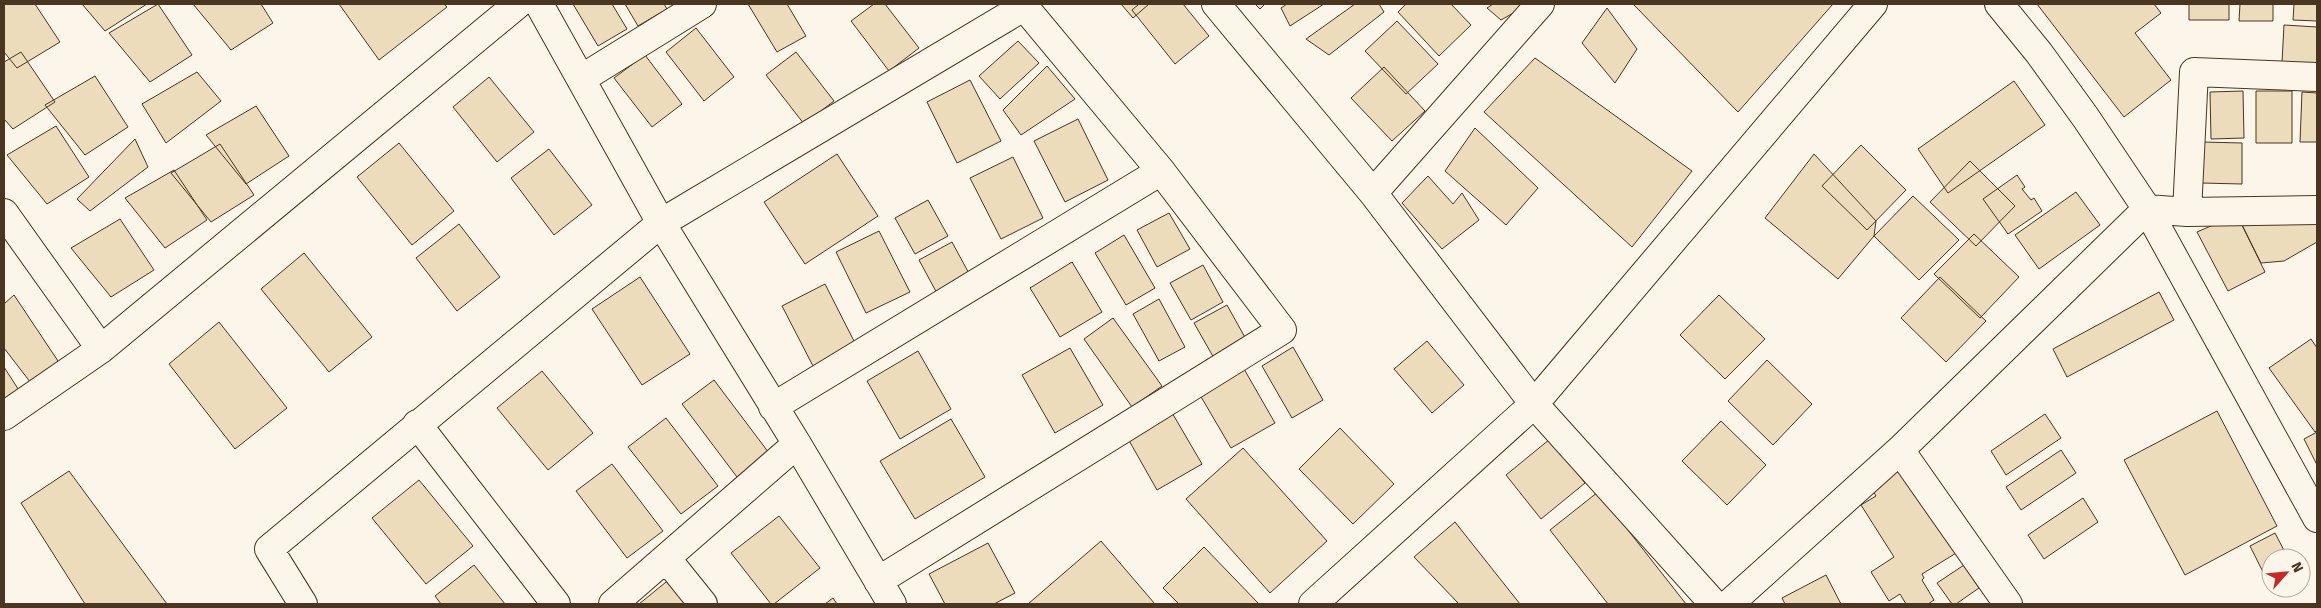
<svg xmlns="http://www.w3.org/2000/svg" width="2321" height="608" font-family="'Fira Sans',sans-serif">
	<rect width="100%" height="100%" fill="#fbf6e9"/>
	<path fill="#ecdcbc" stroke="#4a3520" d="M4,4H35L60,42L17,68L4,52Z
		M82,4H147L105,31Z
		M158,4L192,55L150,82L109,33Z
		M193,4H261L273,23L231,50Z
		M339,4H444L447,7L379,60Z
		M573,4H612L627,29L598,46Z
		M625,4H664L667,9L638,26Z
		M748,4H787L806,36L777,52Z
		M874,4H885L919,48L889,71L851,21Z
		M1121,4H1149L1133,18Z
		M1139,4H1183L1209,36L1175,64L1132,10Z
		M1255,4H1265L1260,9Z
		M1287,4H1324L1290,26L1281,8Z
		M1355,4H1379L1384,12L1329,55L1306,39Z
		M1406,4H1451L1471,25L1439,56L1398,12Z
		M1493,4H1521L1524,7L1501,20L1487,8Z
		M1635,4H1833L1738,112L1634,5Z
		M2037,4H2154L2161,13L2135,33L2171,80L2124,117Z
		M2189,4H2229V20H2189Z
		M2240,4H2273V21H2239Z
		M2294,4H2317V21L2293,20Z
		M1607,8L1637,49L1615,83L1582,43Z
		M1397,21L1438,64L1406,94L1365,51Z
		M2284,25L2317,27V64L2282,62Z
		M696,28L734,77L704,101L666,52Z
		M1018,41L1039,63L1000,99L979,76Z
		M21,52L55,102L13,129L4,119V62Z
		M796,52L834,101L804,124L766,75Z
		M645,55L682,104L652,127L614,78Z
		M1535,58L1692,171L1632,247L1484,112Z
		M1047,66L1075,99L1021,135L1003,110Z
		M1384,67L1425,111L1392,141L1351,98Z
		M197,72L221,101L166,143L142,104Z
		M95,76L128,127L85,155L45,105Z
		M489,77L534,132L497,162L453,107Z
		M970,80L1001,141L957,163L927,102Z
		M2014,81L2045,125L1948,193L1918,149Z
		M2243,91L2244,138L2211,139L2210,92Z
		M2256,91H2292V143H2256Z
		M2302,92L2317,93V142H2300Z
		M256,106L289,156L246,184L206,135Z
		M1078,119L1108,180L1065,202L1034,141Z
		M56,126L89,177L47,204L7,155Z
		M1475,128L1538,188L1506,225L1445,171Z
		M135,139L148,167L90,211L77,199Z
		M2202,142L2242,143V184L2201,183Z
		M399,143L454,211L412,245L357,177Z
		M220,144L254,195L211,222L171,173Z
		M1861,145L1906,190L1867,230L1822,186Z
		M549,149L592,205L554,235L511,178Z
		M837,154L878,216L805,264L764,202Z
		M1814,154L1876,221L1874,236L1838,279L1765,218Z
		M1013,157L1043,218L1001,239L970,178Z
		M1970,161L2015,206L1976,246L1930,202Z
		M174,170L207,220L165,248L125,198Z
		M2017,175L2025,187L2022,189L2031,200L2034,198L2042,211L2008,234L1983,199Z
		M1428,176L1453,204L1462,193L1479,220L1442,249L1402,203Z
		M2076,192L2100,225L2039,269L2015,235Z
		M1913,196L1959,240L1919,280L1874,236Z
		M928,200L948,236L915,254L895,218Z
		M1169,213L1190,249L1157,267L1137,230Z
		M120,219L154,270L111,297L71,248Z
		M2317,222V242L2284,261L2261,263L2242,225Z
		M459,224L500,277L457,311L416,258Z
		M2213,225H2242L2265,272L2228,291L2197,232Z
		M879,231L910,292L866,313L836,252Z
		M1974,234L2019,277L1980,318L1934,274Z
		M1124,235L1155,288L1126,305L1095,253Z
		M952,242L972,279L939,297L919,260Z
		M304,253L372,337L329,372L261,289Z
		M1072,262L1102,312L1060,337L1030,288Z
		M1203,265L1223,302L1191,320L1170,283Z
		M640,277L690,354L642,385L592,309Z
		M1940,277L1986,321L1946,362L1901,318Z
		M825,284L856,345L813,366L782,306Z
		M2159,292L2174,320L2067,377L2053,349Z
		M14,295L62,367L34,387L4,348V304Z
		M1719,295L1765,339L1725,379L1680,335Z
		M1159,299L1185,347L1159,361L1133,314Z
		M1227,305L1247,341L1215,360L1194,323Z
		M1113,318L1162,386L1132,407L1084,339Z
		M219,322L287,408L235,449L169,364Z
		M2311,339L2317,348V430L2315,432L2269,368Z
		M1427,341L1464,385L1432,413L1394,369Z
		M1293,347L1323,400L1292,418L1262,366Z
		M1070,348L1103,405L1055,433L1022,375Z
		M918,351L951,409L900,439L867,381Z
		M1767,360L1812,404L1773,445L1728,401Z
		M4,367L22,395L4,408Z
		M1244,369L1275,423L1231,448L1200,395Z
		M542,371L593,433L548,470L497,408Z
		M714,380L769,453L737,477L682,404Z
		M1171,411L1202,464L1157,490L1127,437Z
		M2217,411L2277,526L2185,575L2124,460Z
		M2045,414L2061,438L2006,475L1991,451Z
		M666,418L718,486L681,514L628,447Z
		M951,419L985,477L915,519L880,461Z
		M1721,421L1766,465L1727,505L1682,461Z
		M1340,428L1394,484L1353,524L1299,469Z
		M2317,432V465L2304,439Z
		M1550,439L1585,483L1541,519L1506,475Z
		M1243,448L1327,541L1270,593L1186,499Z
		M2061,450L2076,473L2021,510L2006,487Z
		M612,464L663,531L627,558L576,491Z
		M1900,465L1966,547L1922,574L1924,578L1922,580L1934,600L1928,604H1906L1900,594L1889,601L1871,572L1894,557L1861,505L1876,496L1869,484Z
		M69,471L167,604H85L21,503Z
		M419,480L473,546L426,584L372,518Z
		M1598,492L1686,604H1608L1550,530Z
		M2083,498L2098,522L2044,559L2028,535Z
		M779,516L820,568L774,604H771L731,553Z
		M1455,522L1520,604H1459L1414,557Z
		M2275,533L2288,558H2271V580L2268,582L2250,546Z
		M1101,541L1155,604H1028Z
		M988,543L1015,593L994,604H945L929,574Z
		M1204,547L1258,603L1257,604H1179L1163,588Z
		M474,565L505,604H441L435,596Z
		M1964,565L1979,588L1956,604H1952L1937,583Z
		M1826,575L1841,604H1785L1782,598Z
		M671,578L692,604H639Z
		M833,598L837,604H825Z"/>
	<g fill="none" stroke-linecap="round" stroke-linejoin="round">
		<g stroke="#4a3520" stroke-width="30">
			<path id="minor" d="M539,4L661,223L797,444L892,604
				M1216,4L1373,193L1534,404L1714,604
				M1999,4L2039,53L2086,118L2147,209L2317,518
				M581,79L702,4
				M1373,193L1540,4
				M2187,212L2194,72L2317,77
				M4,213L101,349
				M773,407L1161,171
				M4,416L101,349L518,4
				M417,424L556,604
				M1900,450L2008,604
				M666,558L703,604
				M878,581L1282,330L1161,171L1022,4
				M303,604L269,549L661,223L1025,6
				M613,604L797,444
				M1313,604L1534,404L1873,4
				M1729,604L1900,450L2147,209L2187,212L2317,210"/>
		</g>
		<use href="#minor" stroke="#fbf6e9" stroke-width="28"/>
	</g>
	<rect width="2321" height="608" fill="none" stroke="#4a3520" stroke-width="10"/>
	<g transform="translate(2286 573) rotate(63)"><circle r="24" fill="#fbf6e9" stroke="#b4a999"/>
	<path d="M0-4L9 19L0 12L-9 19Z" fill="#c62828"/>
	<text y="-8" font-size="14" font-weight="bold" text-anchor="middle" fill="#4a3520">N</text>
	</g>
</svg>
